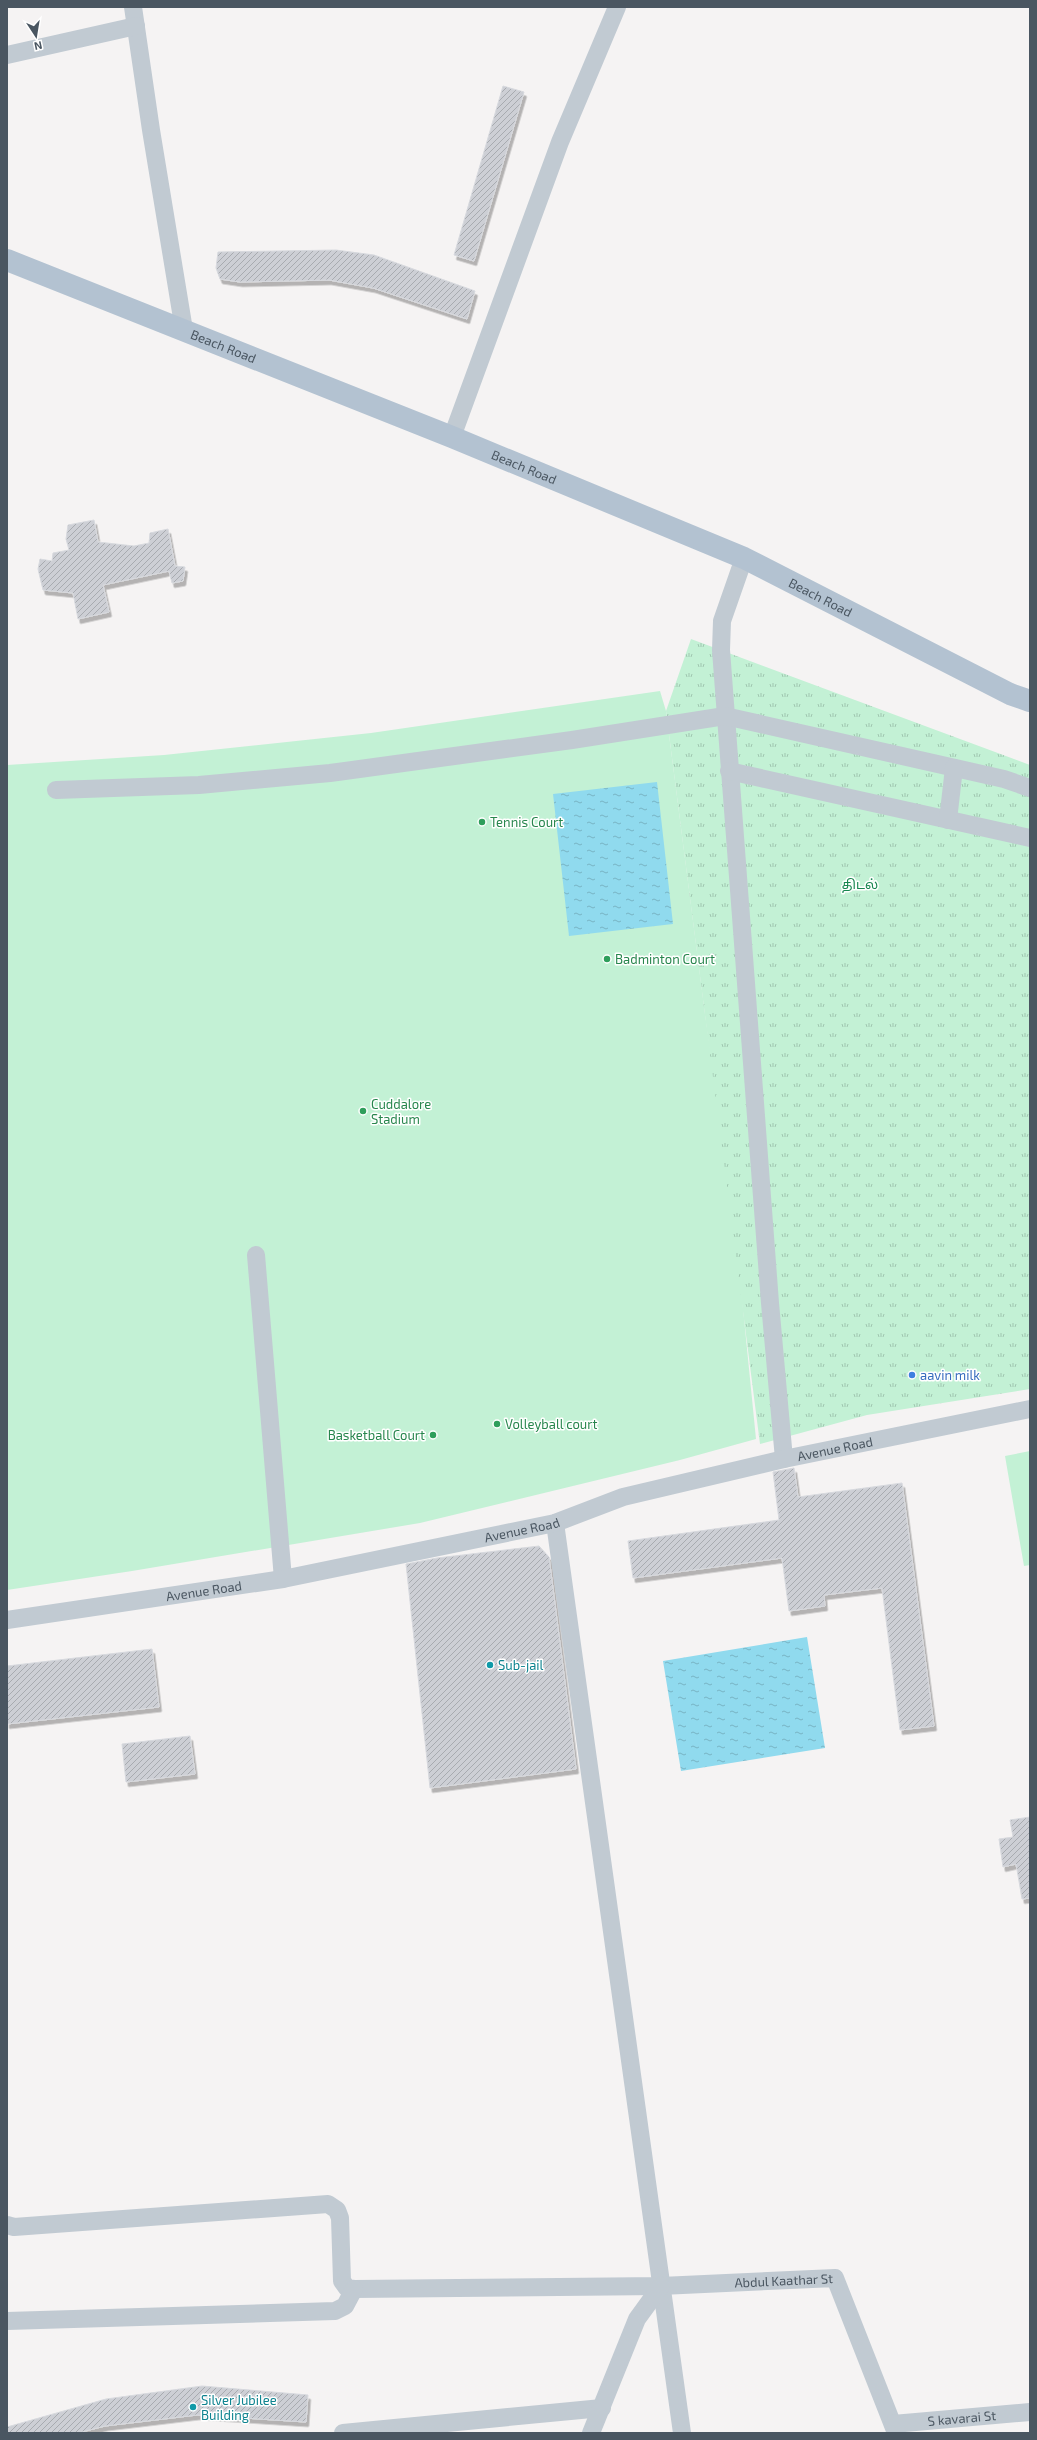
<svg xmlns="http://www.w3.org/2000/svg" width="1037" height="2440" font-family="'Exo 2','Noto Sans Tamil',sans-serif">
	<defs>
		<pattern id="park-tufts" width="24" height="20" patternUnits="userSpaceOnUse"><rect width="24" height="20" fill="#c3f1d5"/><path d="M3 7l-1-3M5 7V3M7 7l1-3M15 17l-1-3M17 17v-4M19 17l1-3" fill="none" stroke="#a0c6b0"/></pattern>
		<pattern id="water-ripples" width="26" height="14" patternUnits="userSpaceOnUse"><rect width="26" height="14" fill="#90daee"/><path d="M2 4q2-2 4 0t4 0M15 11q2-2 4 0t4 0" fill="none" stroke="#78b4c4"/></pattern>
		<pattern id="building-hatch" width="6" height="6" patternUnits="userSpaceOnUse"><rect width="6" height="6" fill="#cdcfd5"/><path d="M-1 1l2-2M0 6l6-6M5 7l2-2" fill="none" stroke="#a8abb0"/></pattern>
		<filter id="shadow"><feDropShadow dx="2.5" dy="4.5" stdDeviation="0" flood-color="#0004"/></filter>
	</defs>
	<rect width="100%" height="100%" fill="#f5f3f3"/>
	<path fill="#c3f1d5" d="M660,691L666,711L705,1014L733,1208L756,1439L680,1460L420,1523L132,1571L7,1590V765L164,755L371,733Z
		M1030,1451V1565L1024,1566L1005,1456Z"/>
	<path fill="url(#park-tufts)" d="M691,639L1030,765V1389L867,1415L760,1444L666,711Z"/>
	<path fill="url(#water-ripples)" d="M657,782L673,924L569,936L553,794Z
		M807,1637L825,1748L681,1771L663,1661Z"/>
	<path fill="url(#building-hatch)" stroke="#d7d9de" filter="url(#shadow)" d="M503,86L524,92L474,261L454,255Z
		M336,250L374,255L475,291L467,319L373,288L329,280L240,282L220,279L216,268L218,252Z
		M94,520L98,542L134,546L149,543L150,533L168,529L175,566L185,567L183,581L172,583L169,571L103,585L109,612L78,619L73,593L43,590L38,569L40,559L52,561L53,553L69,550L66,539L68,525Z
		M794,1468L798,1497L902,1483L934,1726L900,1730L882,1588L824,1595L825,1606L789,1611L782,1558L633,1578L628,1541L779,1520L773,1472Z
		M539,1546L549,1557L576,1769L430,1788L406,1564L437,1558Z
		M152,1649L159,1707L7,1724V1666Z
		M190,1736L195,1774L126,1782L122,1744Z
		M1030,1817V1898L1022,1899L1016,1864L1003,1867L999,1839L1013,1837L1010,1820Z
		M202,2386L308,2395L306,2422L197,2415L105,2426L78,2433H7V2427L106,2399Z"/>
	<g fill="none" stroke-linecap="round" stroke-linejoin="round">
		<g stroke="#c1cad2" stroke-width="18">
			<path d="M133,7L151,130L184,330"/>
			<path d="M7,55L136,26"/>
			<path d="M452,437L560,142L617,7"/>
			<path d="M744,558L722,621L721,650L770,1303L784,1459"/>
			<path d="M729,771L1030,838"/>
			<path d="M56,790L199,785L330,773L572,740L725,716L1004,779L1030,788"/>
			<path d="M948,820L954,768"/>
			<path d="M256,1255L283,1579"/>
			<path d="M555,1523L682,2433"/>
			<path id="s1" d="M7,1620L283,1579L555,1523L623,1497L784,1459L1030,1409"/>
			<path id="s2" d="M7,2225L14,2227L328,2204L337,2210L340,2218L342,2281L347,2288L354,2289L661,2286L835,2278L896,2433"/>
			<path d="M7,2321L335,2311L345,2306L354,2289"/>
			<path id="s3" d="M893,2424L1030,2412"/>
			<path d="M343,2433L602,2408"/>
			<path d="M591,2433L637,2319L661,2286"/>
		</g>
		<path stroke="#b3c2d1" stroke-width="22" id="s4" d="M7,260L452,437L744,558L1010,694L1030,701"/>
	</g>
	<g fill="#2e9e5b" stroke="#fff" stroke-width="1.5">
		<circle cx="482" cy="822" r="4"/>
		<circle cx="607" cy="959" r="4"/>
		<circle cx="363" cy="1111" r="4"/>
		<circle cx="497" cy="1424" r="4"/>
		<circle cx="433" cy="1435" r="4"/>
	</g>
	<circle fill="#3f7fe0" stroke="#fff" stroke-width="1.5" cx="912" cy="1375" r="4"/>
	<g fill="#0f9aa8" stroke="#fff" stroke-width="1.5">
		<circle cx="490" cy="1665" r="4"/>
		<circle cx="193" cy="2407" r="4"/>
	</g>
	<g text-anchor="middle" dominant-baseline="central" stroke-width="3" stroke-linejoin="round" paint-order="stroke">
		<g font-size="13" fill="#4a5661" stroke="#fff">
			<text stroke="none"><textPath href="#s4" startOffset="233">Beach Road</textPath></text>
			<text stroke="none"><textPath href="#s4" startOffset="557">Beach Road</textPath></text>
			<text stroke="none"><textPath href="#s4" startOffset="881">Beach Road</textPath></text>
			<text stroke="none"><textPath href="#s1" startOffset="847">Avenue Road</textPath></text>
			<text stroke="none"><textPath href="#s1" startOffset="523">Avenue Road</textPath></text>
			<text stroke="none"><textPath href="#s1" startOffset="199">Avenue Road</textPath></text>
			<text stroke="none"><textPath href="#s2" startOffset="850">Abdul Kaathar St</textPath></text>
			<text stroke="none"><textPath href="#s3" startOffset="69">S kavarai St</textPath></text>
		</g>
		<g font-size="13" fill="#27864d" stroke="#fff" text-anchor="start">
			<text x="490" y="822">Tennis Court</text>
			<text x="615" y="959">Badminton Court</text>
			<text x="371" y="1104">Cuddalore<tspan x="371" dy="15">Stadium</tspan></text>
			<text x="505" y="1424">Volleyball court</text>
			<text x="425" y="1435" text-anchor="end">Basketball Court</text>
		</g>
		<g font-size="13" fill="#17864f" stroke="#fff">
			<text x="860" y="884">திடல்</text>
		</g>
		<g font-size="13" fill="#366cbe" stroke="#fff" text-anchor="start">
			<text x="920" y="1375">aavin milk</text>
		</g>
		<g font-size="13" fill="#0d838f" stroke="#fff" text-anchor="start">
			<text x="498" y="1665">Sub-jail</text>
			<text x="201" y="2400">Silver Jubilee<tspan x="201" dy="15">Building</tspan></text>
		</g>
	</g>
	<rect width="1037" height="2440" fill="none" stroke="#4a5661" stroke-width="16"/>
	<g transform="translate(36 36) rotate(168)" stroke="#ffffff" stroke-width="3" paint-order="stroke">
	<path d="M0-3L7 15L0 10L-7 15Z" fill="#4a5661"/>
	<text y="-6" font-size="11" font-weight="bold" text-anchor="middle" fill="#4a5661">N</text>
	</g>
</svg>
